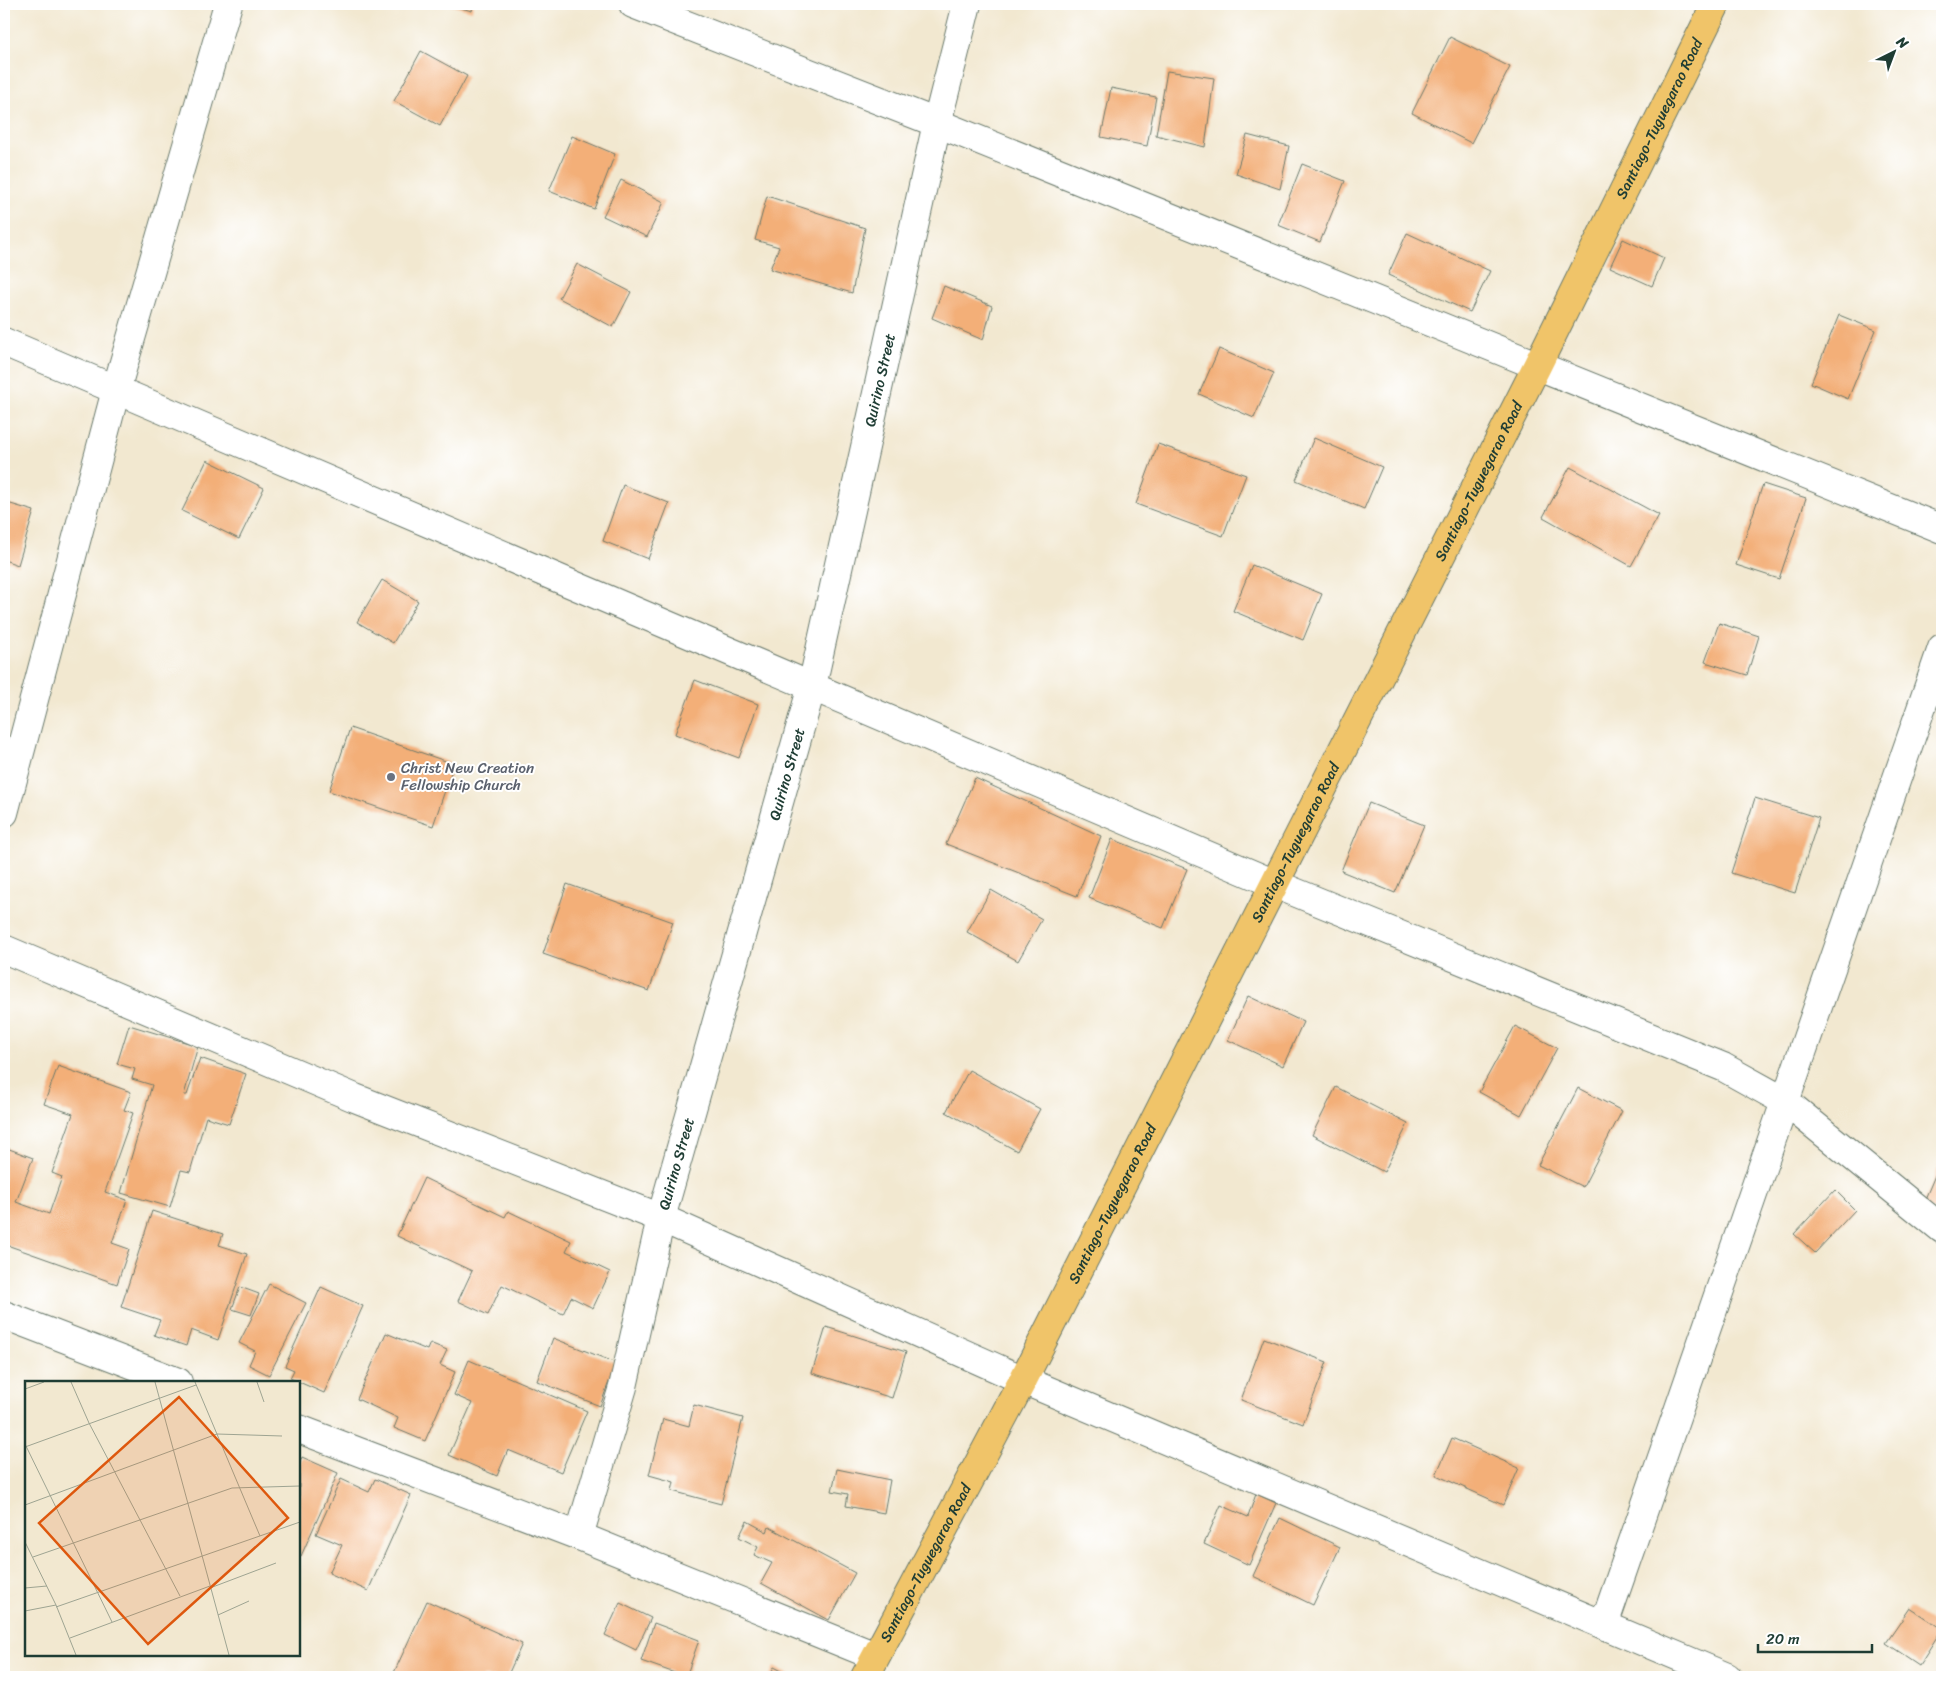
<svg xmlns="http://www.w3.org/2000/svg" width="1946" height="1681" font-family="Sriracha,sans-serif">
	<rect width="100%" height="100%" fill="#fff"/>
	<filter id="ink" filterUnits="userSpaceOnUse"><feTurbulence type="fractalNoise" baseFrequency=".02" numOctaves="2"/><feDisplacementMap in="SourceGraphic" scale="10" xChannelSelector="R" yChannelSelector="G"/><feConvolveMatrix kernelMatrix="1 2 1 2 8 2 1 2 1" color-interpolation-filters="sRGB"/></filter>
	<filter id="wash" filterUnits="userSpaceOnUse"><feTurbulence type="fractalNoise" baseFrequency=".0096" numOctaves="4" result="noise"/><feDisplacementMap in="SourceGraphic" scale="20" xChannelSelector="R" yChannelSelector="G"/><feGaussianBlur stdDeviation="1.12" result="paint"/><feColorMatrix in="noise" values="0 0 0 0 0 0 0 0 0 0 0 0 0 0 0 0 0 1.4 0 .05"/><feComposite in="paint" operator="in"/></filter>
	<g filter="url(#wash)">
		<rect width="100%" height="100%" fill="#f2e8d0"/>
		<g id="blocks">
			<path fill="#f3af78" d="M446,4H473L472,11Z
				M1450,37L1510,67L1471,143L1412,113Z
				M421,51L467,76L440,126L394,101Z
				M1167,71L1214,78L1205,147L1156,135Z
				M1111,88L1156,97L1147,146L1101,137Z
				M1247,135L1289,146L1280,189L1236,174Z
				M572,136L615,154L594,209L549,191Z
				M1302,164L1345,181L1320,242L1278,225Z
				M621,180L664,202L647,237L603,216Z
				M767,196L865,228L852,293L770,269L779,247L755,240Z
				M1407,233L1490,271L1470,312L1388,275Z
				M1623,239L1664,258L1652,286L1610,267Z
				M577,264L631,292L613,327L559,298Z
				M944,286L992,306L983,340L932,318Z
				M1839,315L1876,330L1848,399L1811,383Z
				M1219,349L1274,373L1254,418L1199,394Z
				M1314,438L1382,467L1364,509L1296,480Z
				M1158,444L1246,475L1223,536L1136,504Z
				M207,460L264,488L239,539L182,511Z
				M1570,467L1659,515L1631,566L1543,517Z
				M1763,484L1806,498L1779,579L1736,565Z
				M623,485L669,503L648,559L603,541Z
				M4,502L34,511L18,565L4,560Z
				M1252,565L1322,594L1303,640L1233,611Z
				M382,580L418,601L393,643L357,622Z
				M1719,623L1759,636L1747,675L1705,662Z
				M695,680L758,704L739,758L675,734Z
				M350,728L454,764L433,826L329,791Z
				M975,778L1101,836L1077,896L946,844Z
				M1755,798L1819,818L1795,893L1731,873Z
				M1369,803L1424,825L1395,893L1341,871Z
				M1112,839L1187,869L1163,928L1089,898Z
				M567,884L673,922L649,991L543,954Z
				M991,890L1042,919L1018,961L967,932Z
				M1248,996L1303,1022L1283,1066L1228,1040Z
				M129,1025L198,1046L184,1095H187L200,1058L246,1074L229,1124L206,1117L190,1172L181,1170L170,1207L121,1193L152,1085L132,1079L135,1069L117,1064Z
				M1515,1026L1557,1048L1521,1115L1479,1092Z
				M58,1066L131,1092L124,1110L133,1113L105,1192L127,1200L112,1243L129,1249L117,1284L4,1244V1147L33,1158L16,1202L49,1214L62,1177L52,1173L73,1114L44,1104Z
				M969,1070L1040,1109L1017,1151L946,1112Z
				M1336,1087L1408,1124L1384,1172L1312,1135Z
				M1578,1088L1622,1111L1583,1187L1538,1165Z
				M1942,1159V1215L1922,1206Z
				M424,1178L505,1217L508,1211L571,1241L566,1251L610,1272L593,1308L571,1297L563,1314L502,1285L488,1315L458,1301L472,1271L397,1236Z
				M1835,1190L1855,1210L1815,1253L1794,1234Z
				M152,1211L223,1234L219,1245L247,1254L218,1340L191,1330L186,1346L154,1335L160,1320L121,1307Z
				M269,1284L306,1303L269,1375L249,1365L255,1351L239,1343Z
				M240,1287L259,1294L251,1315L232,1309Z
				M321,1287L363,1306L324,1393L290,1378L294,1370L285,1366Z
				M826,1327L906,1352L892,1398L812,1373Z
				M386,1333L427,1350L430,1343L447,1350L440,1365L455,1372L425,1441L394,1428L398,1418L357,1399Z
				M553,1338L616,1363L600,1406L537,1381Z
				M1264,1338L1327,1362L1303,1424L1241,1400Z
				M469,1360L587,1411L561,1472L508,1450L497,1476L449,1455L472,1403L454,1395Z
				M694,1405L743,1418L721,1504L672,1491L674,1482L649,1475L663,1419L689,1426Z
				M1452,1438L1519,1468L1503,1505L1436,1475Z
				M302,1457L338,1473L301,1556L299,1555V1465Z
				M837,1469L890,1480L884,1513L846,1506L848,1494L832,1491Z
				M341,1479L369,1492L375,1479L411,1495L368,1591L329,1573L342,1545L316,1534Z
				M1256,1494L1276,1503L1249,1565L1204,1544L1221,1505L1248,1517Z
				M1280,1518L1340,1547L1313,1605L1253,1576Z
				M747,1521L767,1532L769,1527L855,1573L829,1620L761,1583L772,1563L754,1555L758,1547L739,1537Z
				M427,1601L522,1644L507,1677H392Z
				M620,1603L651,1618L636,1650L605,1635Z
				M1910,1608L1942,1629L1919,1665L1886,1643Z
				M654,1623L699,1640L686,1677L641,1661Z
				M774,1667L794,1677H769Z"/>
		</g>
	</g>
	<g filter="url(#ink)">
		<use href="#blocks" fill-opacity="0" stroke="#69796b" stroke-width="1"/>
		<g fill="none" stroke-linecap="round" stroke-linejoin="round">
			<g stroke="#69796b" stroke-width="30">
				<g id="minor">
					<path d="M633,4L937,123L1942,529"/>
					<path d="M4,342L1275,884L1723,1067L1786,1102L1942,1229"/>
					<path d="M4,813L116,390L228,4"/>
					<path d="M4,949L355,1098L661,1218L1023,1380L1727,1677"/>
					<path d="M4,1315L178,1382"/>
					<path d="M299,1429L579,1536L875,1656"/>
					<path id="s1" d="M579,1536L623,1387L661,1218L812,686L937,123L967,4"/>
					<path d="M1604,1625L1942,648"/>
				</g>
			</g>
			<g stroke="#69796b" stroke-width="30">
				<g id="highway">
					<path id="s2" d="M865,1677L1023,1380L1537,366L1716,4"/>
				</g>
			</g>
			<use href="#minor" stroke="#fff" stroke-width="28"/>
			<use href="#highway" stroke="#f0c469" stroke-width="28"/>
		</g>
	</g>
	<circle fill="#6b7280" stroke="#fff" stroke-width="2" cx="391" cy="777" r="5"/>
	<g text-anchor="middle" dominant-baseline="central" stroke-width="4" stroke-linejoin="round" paint-order="stroke">
		<g font-size="15" fill="#1f3d34" stroke="#fff">
			<text stroke="none"><textPath href="#s2" startOffset="1749">Santiago-Tuguegarao Road</textPath></text>
			<text stroke="none"><textPath href="#s1" startOffset="1195">Quirino Street</textPath></text>
			<text stroke="none"><textPath href="#s2" startOffset="1344">Santiago-Tuguegarao Road</textPath></text>
			<text stroke="none"><textPath href="#s1" startOffset="790">Quirino Street</textPath></text>
			<text stroke="none"><textPath href="#s2" startOffset="939">Santiago-Tuguegarao Road</textPath></text>
			<text stroke="none"><textPath href="#s1" startOffset="385">Quirino Street</textPath></text>
			<text stroke="none"><textPath href="#s2" startOffset="534">Santiago-Tuguegarao Road</textPath></text>
			<text stroke="none"><textPath href="#s2" startOffset="129">Santiago-Tuguegarao Road</textPath></text>
		</g>
		<g font-size="15" fill="#5b616d" stroke="#fff" text-anchor="start">
			<text x="401" y="768">Christ New Creation<tspan x="401" dy="17">Fellowship Church</tspan></text>
		</g>
	</g>
	<g transform="translate(25 1381)">
		<rect width="275" height="275" fill="#f2e8d0"/>
		<path fill="none" stroke="#9ea492" stroke-width="1" d="M46,1L64,42L155,215M130,1L204,274M170,1L235,155M232,1L239,21M0,8L19,1M0,63L87,241M0,66L171,4M0,124L192,53L257,55M0,161L31,224L51,274M8,176L207,107L275,105M0,207L22,205M185,207L251,182M31,226L275,141M0,230L31,224M193,234L224,220M45,257L185,205"/>
		<path fill="#de580e" fill-opacity="0.15" stroke="#de580e" stroke-width="2.5" d="M154,16L263,137L123,263L14,142Z"/>
		<rect width="275" height="275" fill="none" stroke="#1f3d34" stroke-width="2.5"/>
	</g>
	<rect width="1946" height="1681" fill="none" stroke="#fff" stroke-width="20"/>
	<g transform="translate(1894 52) rotate(42)" stroke="#ffffff" stroke-width="4" paint-order="stroke">
	<path d="M0-4L9 19L0 12L-9 19Z" fill="#1f3d34"/>
	<text y="-8" font-size="14" font-weight="bold" text-anchor="middle" fill="#1f3d34">N</text>
	</g>
	<path d="M1758 1644v8h114v-8" fill="none" stroke="#1f3d34" stroke-width="2.5"/>
	<text x="1766" y="1644" font-size="15" fill="#1f3d34" stroke="#ffffff" stroke-width="4" paint-order="stroke">20 m</text>
</svg>
